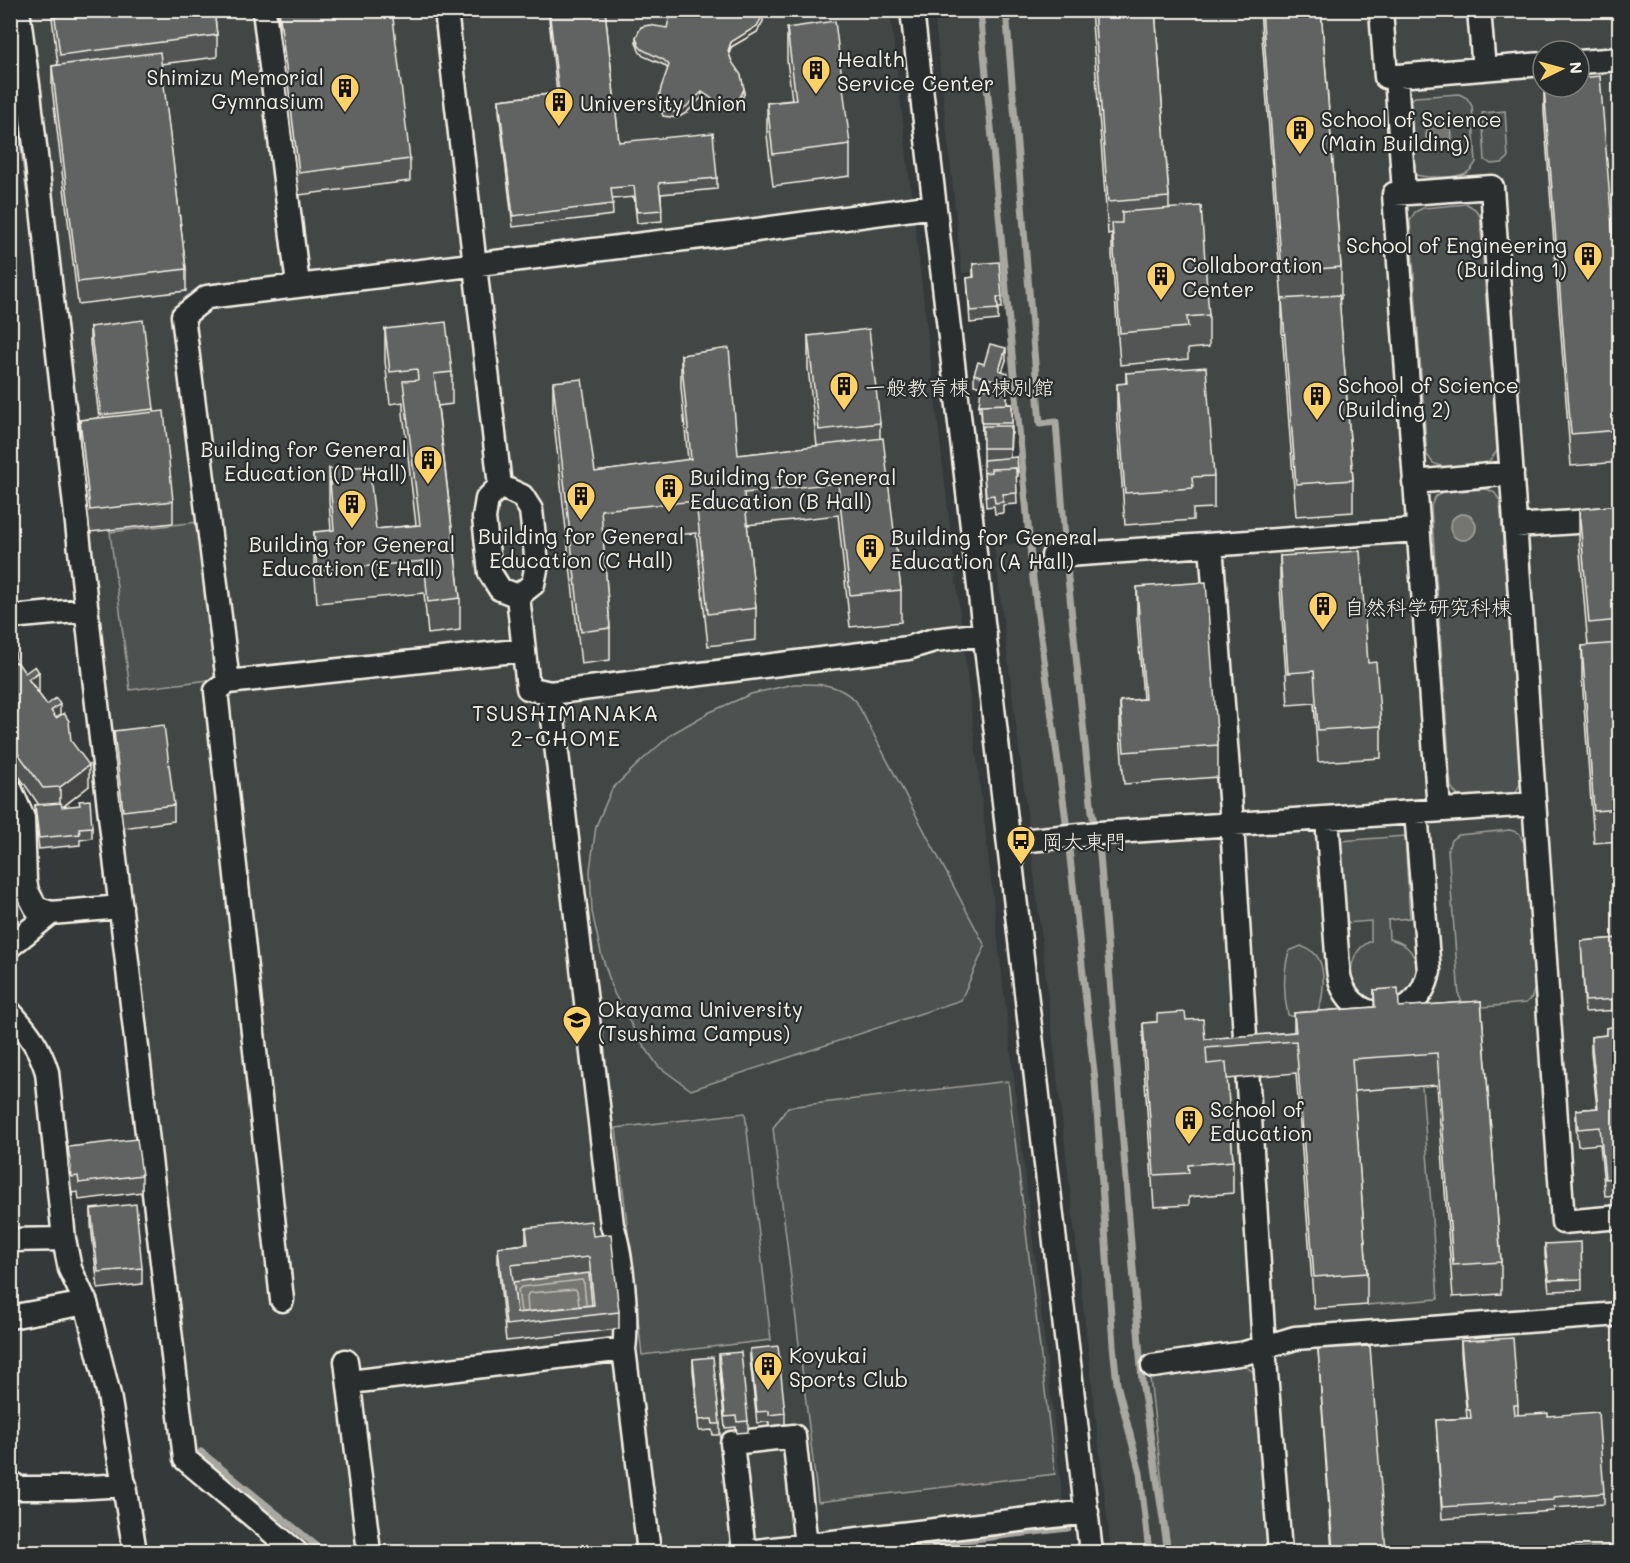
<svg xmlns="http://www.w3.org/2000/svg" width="1630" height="1563" font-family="Mali,'Klee One',sans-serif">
	<rect width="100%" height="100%" fill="#363939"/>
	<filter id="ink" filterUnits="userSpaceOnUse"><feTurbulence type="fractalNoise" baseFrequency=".0167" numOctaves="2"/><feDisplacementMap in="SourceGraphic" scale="12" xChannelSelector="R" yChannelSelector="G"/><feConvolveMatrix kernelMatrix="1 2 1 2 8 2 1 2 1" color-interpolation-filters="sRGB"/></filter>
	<g filter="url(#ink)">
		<path fill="#434645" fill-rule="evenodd" d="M25,11H890L1066,1526L849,1552H313L192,1455Z
			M934,11H1619V1552H1111L1033,863L994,546L1021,543L1025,526L1001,269L962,273ZM1543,51H1579V87H1543Z"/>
		<path fill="#4e514f" stroke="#a1a19c" stroke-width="1.5" d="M1459,94L1467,98L1472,106L1476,162C1473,167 1471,171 1466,173C1455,179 1424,178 1413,174L1407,102L1415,97Z
			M1505,111L1508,158L1502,163L1491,164L1485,160L1482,113Z
			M1467,204L1475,209L1480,216L1497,451L1491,459L1485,464L1443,467L1433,463L1427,455L1410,221L1415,212L1423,208Z
			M1487,489L1495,493L1500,501L1521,782L1516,792L1509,796L1468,799L1457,795L1451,787L1431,506L1435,497L1443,492Z
			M198,522L217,679L130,690L110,532Z
			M794,684C819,684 836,682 856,701L985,946L961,1000L691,1090L658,1066L638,1037L614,993L601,953L592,912L590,870L596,826L612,789L640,762L673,733L710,712L751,694Z
			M1510,830L1519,833L1524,843L1535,987L1532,997L1526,1003L1473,1008L1464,1005L1459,996L1448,849L1451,840L1458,835Z
			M1405,836L1410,918L1388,920L1389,939C1429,946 1424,1000 1385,1003C1348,1006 1339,955 1371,941V921L1346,923L1340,841Z
			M1301,946C1305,948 1311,950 1314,953C1328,966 1324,1003 1315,1017L1297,1018L1288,1015C1283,993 1283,973 1289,951Z
			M1008,1081L1055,1474L818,1502L773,1128L788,1107Z
			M1422,1086L1438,1299L1367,1305L1352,1091Z
			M745,1113L771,1340L642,1355L616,1128Z
			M1245,1366L1259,1376L1271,1552H1170L1150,1378Z
			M1619,1545V1552H1564V1549Z"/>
		<path fill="#757572" stroke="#a8a7a1" stroke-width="1.5" d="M1426 136a13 13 0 1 1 26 0a13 13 0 1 1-26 0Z
			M1450 527a13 13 0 1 1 26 0a13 13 0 1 1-26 0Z
			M589,1273L594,1321L517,1330L511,1282Z"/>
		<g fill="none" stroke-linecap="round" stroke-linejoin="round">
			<path stroke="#c1bfb9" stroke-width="1.5" d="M521,1311L518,1290L521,1287L582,1280L584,1283L586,1304
				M528,1311L527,1296L529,1293L575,1289L577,1291L579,1305"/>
			<path stroke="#a8a7a1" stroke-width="7" d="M980,10L1033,579L1065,813L1095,1081L1113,1345L1117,1384L1140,1473L1149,1552
				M1006,10L1040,424L1056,422L1068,578L1092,812L1100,854L1142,1381L1168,1552
				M10,41L29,190
				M201,1452L324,1552
				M865,1552L1068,1528"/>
			<g stroke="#f4f1e8" stroke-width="27">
				<path id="minor" d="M18,10L29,92L97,704L185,1459L296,1552
					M264,10L298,285
					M446,10L500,486L522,496L531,510L537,564L533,584L518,596L528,688L550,693L908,648L934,640L985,634
					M912,10L1091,1552
					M1381,10L1386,77L1543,64
					M1479,10L1484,69
					M1579,62L1620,59
					M1396,76L1404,193
					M1414,482L1512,473
					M500,486L487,499L484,518L490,573L500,589L518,596
					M1515,526L1620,519
					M1211,545L1232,824L1264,1347L1280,1552
					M1053,556L1417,530
					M10,617L87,610
					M228,682L183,316L207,297L734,233L934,206
					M550,693L612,1225C622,1254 628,1319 624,1349L649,1552
					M10,788L23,818L25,881L27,891L36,908L51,913
					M1439,810L1394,194L1492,187L1563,1222L1620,1217
					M1327,818L1338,968C1343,1027 1418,1030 1429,971L1416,812
					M1009,842L1100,833L1534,804
					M10,946L51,913L121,907
					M10,1012C28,1032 39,1046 47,1072L64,1239L70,1269L86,1303L109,1395L135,1552
					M10,1240L64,1239
					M282,1300L216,691L228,682L524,650
					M10,1317L86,1303
					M346,1361L369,1552
					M1153,1366L1245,1353L1295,1338L1620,1314
					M350,1382L624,1349
					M10,1481L17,1488H73L125,1485
					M744,1552L732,1443L794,1436L806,1546
					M748,1552L1087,1512"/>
			</g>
			<use href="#minor" stroke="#2a2d2e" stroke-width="22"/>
		</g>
		<path fill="#535554" stroke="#f4f1e8" stroke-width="1.5" fill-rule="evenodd" d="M51,10H214L217,35V57L161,64L186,269V291L78,304L52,88V66L58,65Z
			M279,10L410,159V181L299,195L279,32Z
			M548,10H605L619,142L717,178V189L661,194L662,221L637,223L634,197L612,199L613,215L513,227L499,111V100L557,93Z
			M1091,10H1155L1169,197V209L1209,315V347L1188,349V359L1120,365L1112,255V233L1108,234Z
			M1260,10H1321L1341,267V299H1339L1353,480V512L1296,516L1282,331V302Z
			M702,17L763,21L757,32L731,47L729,54L744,94L738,107L728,110L714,106L702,97L686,113L677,118L663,116L659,104V99L668,69L664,65L643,56L639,51L636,42V37Z
			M787,28L850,144V176L773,186L767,135V103L792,100L787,60Z
			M1544,87H1579L1613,237L1620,236V311H1617L1620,341V462L1571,466L1544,112Z
			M973,264L1002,297V308H998V320L970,323L967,278H973Z
			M90,327L154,409V412L173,501V523L90,532L80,442V420L99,418L90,343Z
			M385,329L452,372V404L438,406L460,598V630L428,634L424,593L317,603L314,564V532L331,531L329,501V469L376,529L416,525L403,413V402L390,404L385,361Z
			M808,336L880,423V439L901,590V622L850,627L838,515L747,525L756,608V640L708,646L696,533L603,542L610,628V660L581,664L553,414V382L595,472L688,460L681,387V355L738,455L817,446L808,368Z
			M1006,360L1002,371L1008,384L1007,404H1012V434H1011L1010,458L1017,457L1018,476L1016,477L1017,504L1003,505V513L995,514L994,506L986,507L983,459V434H982L981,411H979V405L984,388L974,385V374L984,364Z
			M1126,373L1214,476V508L1193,509V520L1125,525L1117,416V384H1126Z
			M1620,505V841L1594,843L1582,678V646H1588L1579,541V509Z
			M1280,556L1368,663L1381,726V758L1318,762L1314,703L1288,705L1280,588Z
			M1137,587L1218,745V777L1124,784L1120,733V701L1143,699L1137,619Z
			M10,612L16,663L47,705L60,715L89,786L63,807L92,827V838L80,840V845L39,849L35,816V805H39L10,763Z
			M114,731L174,805V821L123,828L114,748Z
			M1620,938V1010L1585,1012L1581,941Z
			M1374,990L1399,1007L1481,1001L1501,1262V1294L1453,1297L1437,1085L1354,1091L1367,1273V1305L1314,1309L1296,1073L1227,1079L1233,1161V1193L1189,1197V1205L1154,1207L1143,1055V1023L1186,1020L1205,1039L1294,1032V1013L1374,1007Z
			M1620,1026V1195L1605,1196L1600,1144L1578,1146L1576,1127V1110L1597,1108L1591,1053V1037L1606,1035V1028Z
			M68,1147L142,1175V1192L79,1200L78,1192L72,1193L68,1163Z
			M91,1209L142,1268V1284L98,1289L91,1225Z
			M526,1228L593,1236L619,1312V1329L506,1341L498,1263V1247L526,1244ZM589,1273L592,1305L517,1313L513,1282Z
			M1545,1244L1582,1279V1290L1549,1291L1545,1255Z
			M1461,1341L1518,1405V1415L1548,1416L1604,1493V1504L1554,1508V1511L1442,1519L1436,1420L1467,1418L1461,1353Z
			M750,1349L785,1413V1424L769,1426V1422L757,1423L750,1360Z
			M1318,1349L1386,1552H1332Z
			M719,1354L748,1421V1432L737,1433L736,1427L725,1428L719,1366Z
			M693,1359L720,1424V1435H713L712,1430L699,1431L693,1370Z"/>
		<path fill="#444545" stroke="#f4f1e8" stroke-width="1.5" d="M763,15V21L757,32L731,47L728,57V51L731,42Z
			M744,89V94L738,107L728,110V105Z
			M702,92V97L686,113L677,118V112Z
			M1006,348V360L999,381V370Z
			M39,672V693L28,679Z
			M60,704V726L51,711Z
			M89,765V786L60,809V787Z"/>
		<path fill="#616362" stroke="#f4f1e8" stroke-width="1.5" fill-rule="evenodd" d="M54,10H214L217,35L60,55Z
			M279,10H392L410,159L299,173Z
			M549,10H605L619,142L713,133L717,178L659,183L662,210L637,212L634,186L611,188L613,204L513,216L499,100L559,93Z
			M671,10H694L702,17L714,16L718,10H762L763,15L757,26L731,42L728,51L732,62L741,75L744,89L738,101L728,105L714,100L702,92L686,107L677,112L663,111L659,99L661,88L669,65L664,60L643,50L639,46L636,37L641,27L649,25L667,28Z
			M1094,10H1155L1169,197L1108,202Z
			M1262,10H1321L1341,267L1282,272Z
			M835,21L850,144L773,154L767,103L796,100L787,28Z
			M160,52L186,269L78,282L52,66Z
			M1600,76L1613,237L1620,236V279L1615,280L1620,341V430L1571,434L1544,87H1579V78Z
			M1201,206L1209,315L1187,317L1188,327L1120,333L1112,223H1122V212Z
			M999,262L1002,297H997L998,309L970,311L967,278L974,277L973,264Z
			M1339,295L1353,480L1296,484L1282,299Z
			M143,320L154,409L101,415L90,327Z
			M446,322L452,372L434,374L460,598L428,602L424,561L317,571L314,532L334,530L329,469L369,466L376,529L420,525L403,381L418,380L417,369L390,372L385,329Z
			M869,329L880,423L819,430L808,336Z
			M990,344L1006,348L999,370L1008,373L1007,384L974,374L978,362L984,364Z
			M729,348L738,455L883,438L901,590L850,595L838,483L744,493L756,608L708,614L696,501L601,510L610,628L581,632L553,382L582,379L595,472L691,459L681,355Z
			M1206,367L1214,476L1192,477L1193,488L1125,493L1117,384L1127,383L1126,373Z
			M981,388L1001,390V392L1007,393V404L979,405Z
			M1012,404V423H982L981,405Z
			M164,411L173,501L90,510L80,420Z
			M983,426H1011L1010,448H983Z
			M1017,457L1018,471H1016V468L991,469V472L984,473L983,460Z
			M1016,468L1017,493L1003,494V502L995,503L994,495L986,496L984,473L991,472V469Z
			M1620,505V620L1589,623L1579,509Z
			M1360,551L1368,663L1376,662L1381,726L1318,730L1314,671L1288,673L1280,556Z
			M1206,582L1218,745L1124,752L1120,701L1145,699L1137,587Z
			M10,612H11L16,663L10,661Z
			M1620,643V809L1594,811L1582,646Z
			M10,661L18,663L25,673L35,666L39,672L28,679L47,705L56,698L60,704L51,711L56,718L64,713L69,721L71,741L89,765L60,787L43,788L10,742Z
			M164,725L174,805L123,811L114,731Z
			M90,800L92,827L79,828L80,834L39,838L35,805L61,803L62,807L80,805L79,801Z
			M1620,938V999L1585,1001L1581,941Z
			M1398,988L1399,1007L1481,1001L1501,1262L1453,1265L1437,1053L1352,1059L1367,1273L1314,1277L1296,1041L1206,1048L1207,1064L1226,1062L1233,1161L1188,1165L1189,1173L1154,1175L1143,1023L1157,1022V1014L1185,1012L1186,1020L1203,1019L1205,1039L1296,1032L1294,1013L1375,1007L1374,990Z
			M1620,1026V1178L1605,1179L1600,1127L1578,1129L1576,1110L1598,1108L1591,1037L1606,1035V1028Z
			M137,1139L142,1175L79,1183L78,1176L72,1177L68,1147Z
			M136,1204L142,1268L98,1272L91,1209Z
			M591,1221L593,1236L611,1234L619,1312L506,1325L498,1247L528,1244L526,1228ZM589,1257L594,1305L517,1313L511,1265Z
			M1581,1242L1582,1279L1549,1280L1545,1244Z
			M1513,1338L1518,1405H1514L1515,1415L1548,1413V1416L1598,1412L1604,1493L1554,1497V1500L1442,1507L1436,1420L1471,1418L1470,1409H1467L1461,1341Z
			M778,1346L785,1413L769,1415V1411L757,1412L750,1349Z
			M1370,1346L1386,1552H1333L1318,1349Z
			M741,1352L748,1421L737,1422L736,1416L725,1417L719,1354Z
			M713,1357L720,1424H713L712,1419L699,1420L693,1359Z"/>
	</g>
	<defs>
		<g id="building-pin" transform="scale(1.5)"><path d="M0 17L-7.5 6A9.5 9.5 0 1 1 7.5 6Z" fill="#ffd166" stroke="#2a2d2e"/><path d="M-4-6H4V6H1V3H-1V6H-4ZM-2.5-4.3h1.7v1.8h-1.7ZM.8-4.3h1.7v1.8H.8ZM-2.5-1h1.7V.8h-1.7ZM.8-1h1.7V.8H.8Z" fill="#111"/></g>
		<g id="bus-pin" transform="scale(1.5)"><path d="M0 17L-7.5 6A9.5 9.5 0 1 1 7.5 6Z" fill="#ffd166" stroke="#2a2d2e"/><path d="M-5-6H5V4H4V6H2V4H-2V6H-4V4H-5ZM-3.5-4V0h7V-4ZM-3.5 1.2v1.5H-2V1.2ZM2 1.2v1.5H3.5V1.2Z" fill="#111"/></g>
		<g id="university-pin" transform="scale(1.5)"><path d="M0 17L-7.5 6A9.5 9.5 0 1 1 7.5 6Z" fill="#ffd166" stroke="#2a2d2e"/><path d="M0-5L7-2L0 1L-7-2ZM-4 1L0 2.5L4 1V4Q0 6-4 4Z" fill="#111"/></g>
	</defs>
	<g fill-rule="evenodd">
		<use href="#building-pin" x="816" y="70"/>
		<use href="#building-pin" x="345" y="88"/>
		<use href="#building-pin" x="559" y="102"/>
		<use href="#building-pin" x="1300" y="130"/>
		<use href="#building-pin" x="1588" y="256"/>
		<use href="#building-pin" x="1161" y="276"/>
		<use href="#building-pin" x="844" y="386"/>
		<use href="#building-pin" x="1317" y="396"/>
		<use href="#building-pin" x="428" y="460"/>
		<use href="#building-pin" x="669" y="488"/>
		<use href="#building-pin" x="581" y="496"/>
		<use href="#building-pin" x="352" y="504"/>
		<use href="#building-pin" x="870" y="548"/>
		<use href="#building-pin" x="1323" y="606"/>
		<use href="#bus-pin" x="1021" y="840"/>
		<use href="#university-pin" x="577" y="1020"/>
		<use href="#building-pin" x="1189" y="1120"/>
		<use href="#building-pin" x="768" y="1366"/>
	</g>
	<g text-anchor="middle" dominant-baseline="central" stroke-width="4.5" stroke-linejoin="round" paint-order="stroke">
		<g font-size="21" fill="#f4f1e8" stroke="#2a2d2e" text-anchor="start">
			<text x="837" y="58">Health<tspan x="837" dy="24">Service Center</tspan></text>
			<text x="324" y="76" text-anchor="end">Shimizu Memorial<tspan x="324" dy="24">Gymnasium</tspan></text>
			<text x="580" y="102">University Union</text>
			<text x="1321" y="118">School of Science<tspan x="1321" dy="24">(Main Building)</tspan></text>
			<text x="1567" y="244" text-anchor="end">School of Engineering<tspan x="1567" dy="24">(Building 1)</tspan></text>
			<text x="1182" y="264">Collaboration<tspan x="1182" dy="24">Center</tspan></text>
			<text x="1338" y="384">School of Science<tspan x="1338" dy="24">(Building 2)</tspan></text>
			<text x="865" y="386">一般教育棟 A棟別館</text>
			<text x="407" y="448" text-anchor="end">Building for General<tspan x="407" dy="24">Education (D Hall)</tspan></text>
			<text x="690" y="476">Building for General<tspan x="690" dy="24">Education (B Hall)</tspan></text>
			<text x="581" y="535" text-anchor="middle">Building for General<tspan x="581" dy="24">Education (C Hall)</tspan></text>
			<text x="891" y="536">Building for General<tspan x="891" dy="24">Education (A Hall)</tspan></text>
			<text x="352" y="543" text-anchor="middle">Building for General<tspan x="352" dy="24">Education (E Hall)</tspan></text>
			<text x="1344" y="606">自然科学研究科棟</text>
			<text x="1042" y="840">岡大東門</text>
			<text x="598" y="1008">Okayama University<tspan x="598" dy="24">(Tsushima Campus)</tspan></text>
			<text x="1210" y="1108">School of<tspan x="1210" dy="24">Education</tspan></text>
			<text x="789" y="1354">Koyukai<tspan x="789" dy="24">Sports Club</tspan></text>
		</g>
		<g font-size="22" letter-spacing="1.5" fill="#f4f1e8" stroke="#2a2d2e">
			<text x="566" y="712">TSUSHIMANAKA<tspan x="566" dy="25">2-CHOME</tspan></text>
		</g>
	</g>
	<rect width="1630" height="1563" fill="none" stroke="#2a2d2e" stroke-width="36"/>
	<rect x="18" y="18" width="1594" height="1527" fill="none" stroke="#f4f1e8" stroke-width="2" filter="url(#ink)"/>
	<g transform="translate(1561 69) rotate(85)"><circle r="28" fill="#2a2d2e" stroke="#7b7b78" stroke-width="1.5"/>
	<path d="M0-4.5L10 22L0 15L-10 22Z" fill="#ffd166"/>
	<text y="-9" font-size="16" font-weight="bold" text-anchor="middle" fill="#f4f1e8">N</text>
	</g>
</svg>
